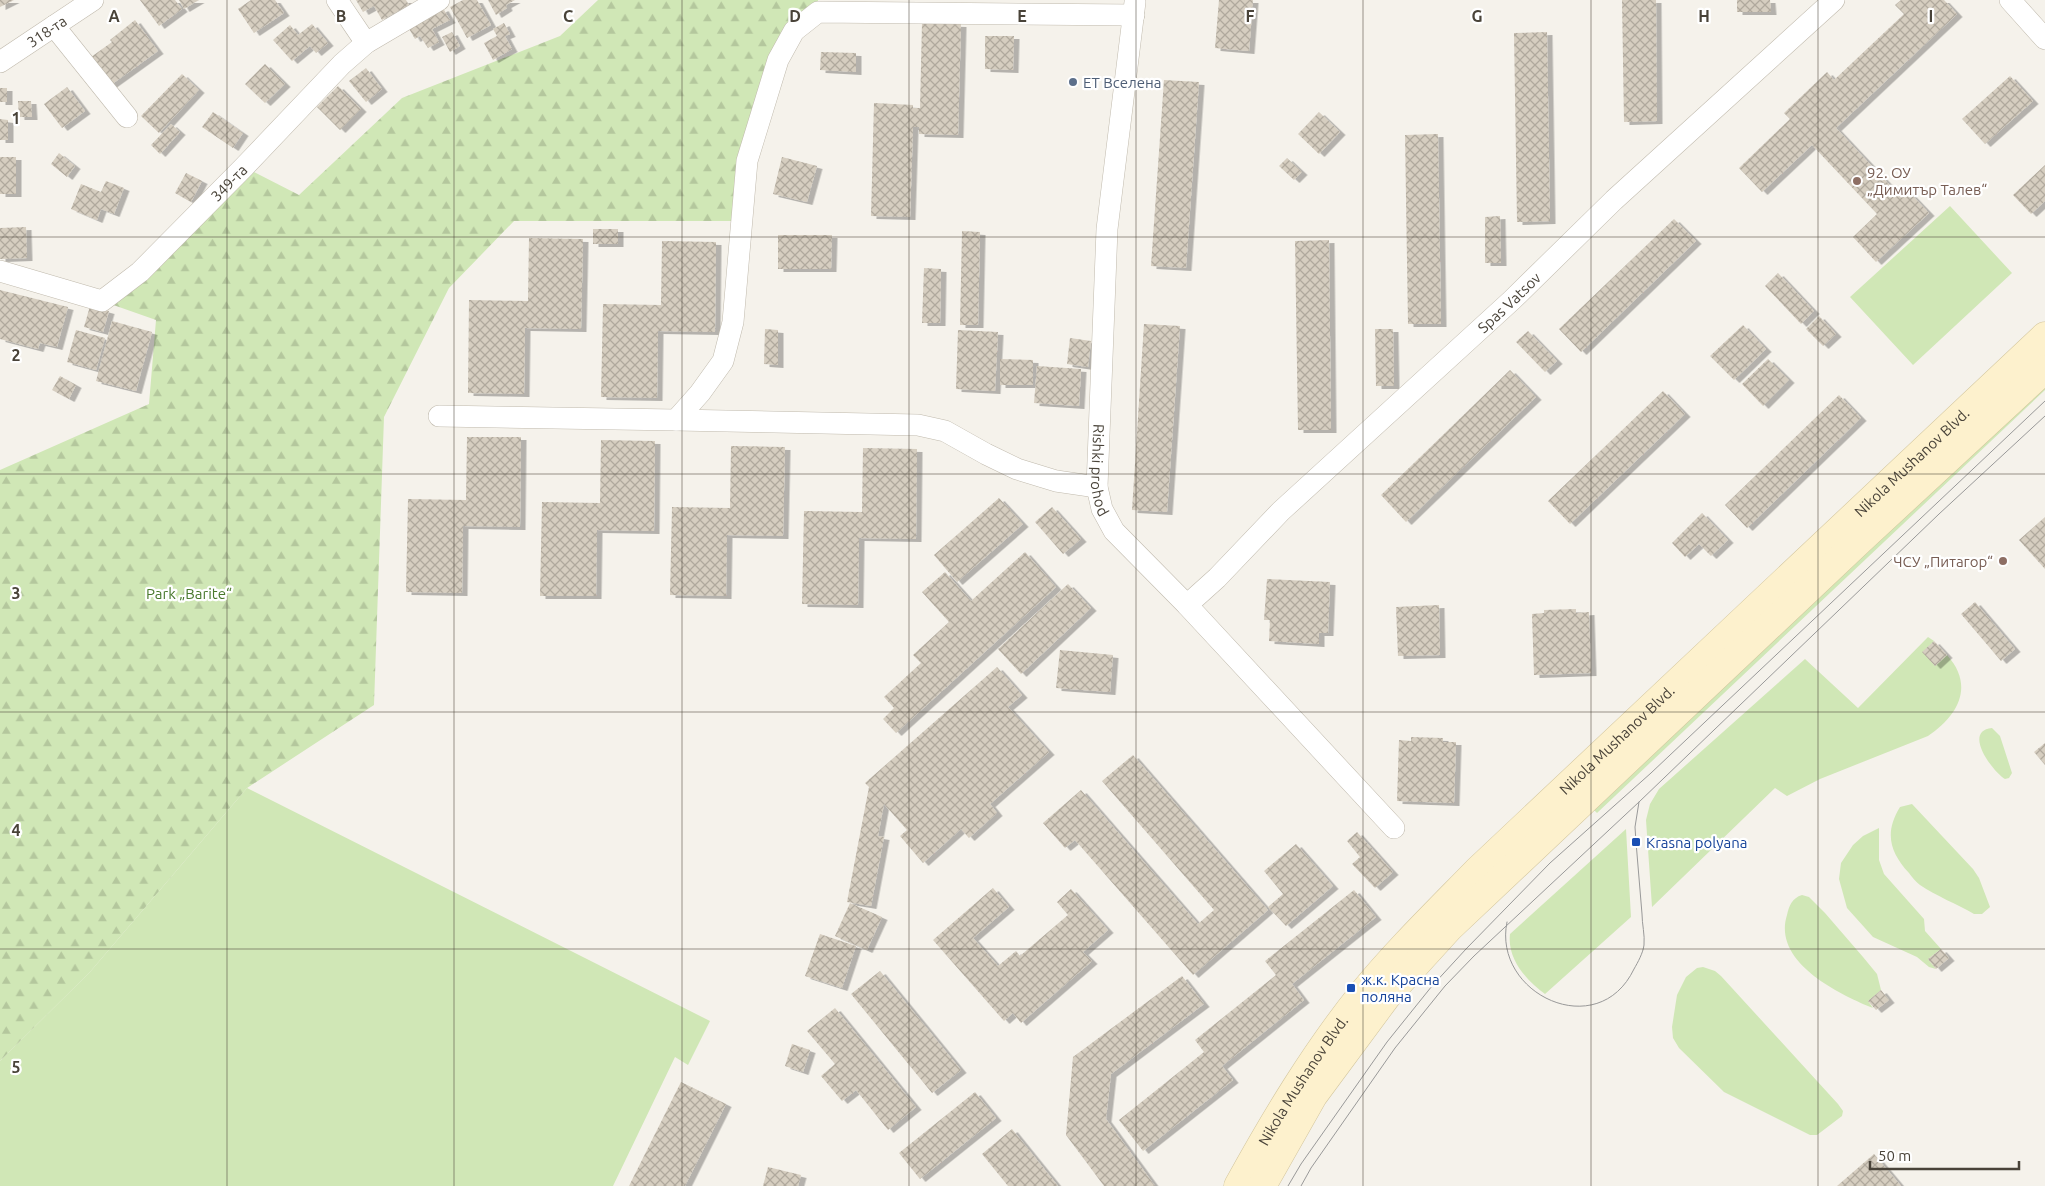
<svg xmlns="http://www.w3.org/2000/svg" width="2045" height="1186" font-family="Ubuntu,sans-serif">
	<defs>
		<pattern id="forest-firs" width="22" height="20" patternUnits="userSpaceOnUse" patternTransform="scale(1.25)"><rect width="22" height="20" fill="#d0e7b6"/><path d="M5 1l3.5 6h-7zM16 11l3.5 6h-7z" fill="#b4c79d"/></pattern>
		<pattern id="building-cross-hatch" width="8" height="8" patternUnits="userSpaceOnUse" patternTransform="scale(1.25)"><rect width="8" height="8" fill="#d6cec0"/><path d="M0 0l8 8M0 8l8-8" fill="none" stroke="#b0a99d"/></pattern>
		<filter id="shadow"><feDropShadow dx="5.5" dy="3" stdDeviation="0" flood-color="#0004"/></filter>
	</defs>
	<rect width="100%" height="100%" fill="#f5f2eb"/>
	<path fill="#d0e7b6" d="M1950,206L2012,273L1913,365L1850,297Z
		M2045,375V390L1597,813L1590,806Z
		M1928,637L1934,641L1923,652L1935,666L1947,655C1975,686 1958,716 1928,736L1820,779L1787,796L1775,788L1652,907L1646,820L1650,804L1659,789L1805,659L1858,708Z
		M1992,728L2000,736L2012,773L2009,778L2005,779C1993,772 1962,731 1992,728Z
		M247,788L710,1021L688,1065L675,1057L613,1186H0V1061L90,972Z
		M1912,804L1973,869L1979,878L1990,907L1982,914H1974C1957,904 1936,896 1920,885C1916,882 1912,877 1909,873C1890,852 1884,833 1900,807Z
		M1879,828V860L1884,874L1924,919L1925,931L1941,949L1928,959L1936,969L1929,967L1917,957L1873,937L1847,908L1839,879L1841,863L1853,845L1863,836Z
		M1626,829L1631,917L1545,994C1526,980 1507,959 1510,934Z
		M1802,895L1809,897L1825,913L1863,957L1877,974L1881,990L1868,1001L1873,1008C1839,994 1772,962 1787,915C1789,906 1792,898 1802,895Z
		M1703,967L1715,971L1721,976L1838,1104L1843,1111L1842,1116L1817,1135H1810L1724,1092L1679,1048L1673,1038L1672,1027L1677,995L1686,977L1697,968Z"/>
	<path fill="url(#forest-firs)" d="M598,0H818V12L794,31L741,221H514L449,288L384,417L374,705L247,788L90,972L0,1061V470L149,404L156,320L102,301L244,167L299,195L402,98L560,36Z"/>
	<path fill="url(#building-cross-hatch)" filter="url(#shadow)" d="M0,0H14L0,7Z
		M140,0H175L182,9L159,26Z
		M179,0H199L184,9Z
		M251,0H275L284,13L254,33L238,9Z
		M356,0H406L409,5L382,20L374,6L363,12Z
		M463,0H477L491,25L467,38L450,7Z
		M488,0H515L506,5L507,8L496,15Z
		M1219,0H1253L1249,51L1215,48Z
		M1622,0H1656L1657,121L1624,122Z
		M1737,0H1770L1771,12H1737Z
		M1901,0H1944L1957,14L1836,128L1900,196L1907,190L1929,213L1876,262L1853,237L1877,214L1812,145L1762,192L1739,168L1790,119L1784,113L1827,72L1834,80L1904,14L1895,5Z
		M443,8L450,20L432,29L439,42L428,48L420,36L415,39L408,27Z
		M135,20L158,51L108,87L87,60L112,42L110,40Z
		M504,23L510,34L505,36L512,49L493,60L484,43L497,36L493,29Z
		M922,23L961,24L958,135L919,134V127H913L910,217L871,216L874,103L913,105V108H920Z
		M312,24L328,43L316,53L310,46L292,61L273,40L290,25L298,35Z
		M452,32L460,46L450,52L442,37Z
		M1547,32L1550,221L1517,222L1514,33Z
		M985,36H1014L1013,70L985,69Z
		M821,52L856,53V72L820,70Z
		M265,64L285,84L265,103L245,84Z
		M366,68L382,89L366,102L349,81Z
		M182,74L199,90L159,133L141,116Z
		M2010,76L2033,101L1985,144L1962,119Z
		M1164,80L1199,82L1186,268L1151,266Z
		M338,86L361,109L340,130L317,107Z
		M67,87L85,111L62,128L44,104Z
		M0,88H7V102H0Z
		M18,101H31L32,117H19Z
		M213,112L243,133L233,148L202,127Z
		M1319,112L1340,132L1319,154L1298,134Z
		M0,119L8,120V140H0Z
		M171,124L180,132L160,154L151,145Z
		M1438,134L1441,324H1408L1405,135Z
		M59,153L75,166L67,177L51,164Z
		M0,157H16V194H0Z
		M782,157L817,166L807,202L773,194Z
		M1287,158L1302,172L1294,180L1279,166Z
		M2045,165V201L2031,214L2013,195Z
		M186,173L202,181L191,202L175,193Z
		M106,181L124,188L114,214L101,209L97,220L71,209L81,184L101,192Z
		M1500,216L1501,263H1485V217Z
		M1674,219L1696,241L1581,352L1559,329Z
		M26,227L27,258L0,259V228Z
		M593,229H618V244H593Z
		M962,231L980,232L978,325H960Z
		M778,235H832L831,269H778Z
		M529,238L583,239L581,329L525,328L524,394L468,393L469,300L528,301Z
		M1329,240L1331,430H1298L1295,241Z
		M662,241L716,242L715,332L658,331L657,398L601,397L603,304L661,305Z
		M924,268L941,269L940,323H922Z
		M1778,273L1814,311L1801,324L1765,286Z
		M0,290L68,307L57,347L40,343L38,349L0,339Z
		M90,306L109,311L103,332L84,327Z
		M1819,316L1836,334L1823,346L1806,329Z
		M112,321L152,332L136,391L96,381Z
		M1144,324L1180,326L1167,512L1132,510Z
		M1743,325L1766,349L1734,380L1710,356Z
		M765,329L778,330V365L764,364Z
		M1375,329H1393L1394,386H1376Z
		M76,330L105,338L96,370L67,362Z
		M958,330L998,332L995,391L956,389Z
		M1528,331L1557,361L1545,372L1516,342Z
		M1070,338L1091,341L1088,367L1067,364Z
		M1000,359L1033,360V385H1000Z
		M1768,359L1789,380L1763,406L1742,384Z
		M1037,366L1081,369L1079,406L1034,403Z
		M1510,370L1536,397L1406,522L1381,495Z
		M60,376L76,385L69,399L52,390Z
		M1663,391L1685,414L1570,524L1548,501Z
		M1839,395L1861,418L1747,528L1725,505Z
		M467,437H521L520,527L463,526L462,593L406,592L408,499L466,500Z
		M601,440L655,441L654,531L597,530L596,596H540L542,502L600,503Z
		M731,446L785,447L783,536L727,535L726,596L670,595L672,507L730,508Z
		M863,448L917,449L916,539L859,538L858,605L802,604L804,511L862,512Z
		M999,498L1023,524L957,582L934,555Z
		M1052,507L1081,539L1063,554L1035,522Z
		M1702,513L1728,540L1711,556L1699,544L1685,557L1672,543Z
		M2045,517V569L2019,540Z
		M1025,552L1056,587L896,733L883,719L894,708L884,697L921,663L913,655L949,622L922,592L945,572L971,601Z
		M1267,579L1330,582L1328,633H1319V644L1269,641L1270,620H1264Z
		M1068,584L1091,608L1021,674L998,649Z
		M1975,602L2015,649L2001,661L1961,614Z
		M1439,605L1440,655L1398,656L1396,607Z
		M1576,609V613L1589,612L1591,673L1534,675L1532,614L1544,613V610Z
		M1934,641L1947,655L1935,666L1922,652Z
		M1060,650L1113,655L1110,692L1056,688Z
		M997,667L1022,695L1008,707L1049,752L990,804L997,813L969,838L961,829L923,863L900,836L907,830L884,804L878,836L884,837L871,906L847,902L869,787L865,783Z
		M1411,737L1443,738V742H1456L1454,803L1397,801L1399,740L1411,741Z
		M2045,743V765L2034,752Z
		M1133,755L1268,910L1193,975L1075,840L1065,848L1043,823L1081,790L1198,924L1214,910L1102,781Z
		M1357,832L1393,872L1375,888L1352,864L1360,857L1347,841Z
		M1296,844L1333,886L1286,926L1268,907L1283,894L1264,871Z
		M993,888L1009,907L973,938L998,966L1016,951L1020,956L1068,915L1057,902L1071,889L1108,930L1083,952L1092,961L1021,1023L1013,1013L1004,1021L933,940Z
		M1354,890L1376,917L1292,984L1304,1000L1222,1066L1233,1080L1143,1151L1119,1120L1204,1052L1195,1040L1276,975L1265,961Z
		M850,903L882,917L867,950L835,936Z
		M820,934L856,946L842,988L805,976Z
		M1941,949L1949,958L1936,969L1928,959Z
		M880,971L961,1070L932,1093L851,994Z
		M1182,976L1204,1004L1111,1074L1106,1119L1155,1186H1104L1066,1135L1073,1057Z
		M1881,990L1889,1000L1876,1010L1868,1001Z
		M835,1008L916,1107L888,1130L856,1090L842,1101L821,1076L835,1064L807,1031Z
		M792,1044L810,1050L803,1072L785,1066Z
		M681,1082L726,1104L685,1186H629Z
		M975,1092L996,1118L920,1179L899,1153Z
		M1012,1129L1058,1186H1008L982,1154Z
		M1874,1154L1901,1186H1837Z
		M768,1167L801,1175L798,1186H763Z"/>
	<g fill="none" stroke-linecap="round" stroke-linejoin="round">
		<g stroke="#c0baad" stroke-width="22">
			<g id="minor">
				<path d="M337,0L366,43"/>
				<path d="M2010,0L2045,39"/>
				<path id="s1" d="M1135,2L1107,229L1097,487L1102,509L1114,531L1187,605L1394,828"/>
				<path d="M54,26L127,117"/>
				<path id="s2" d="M0,62L93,0"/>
				<path id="s3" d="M0,271L102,301L140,272L244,167L342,64L366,43L439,0"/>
				<path d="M439,416L676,420L700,393L723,361L733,322L747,161L778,60L794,31L818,12L1134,15"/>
				<path d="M676,420L918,425L945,431L986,454L1017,469L1056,481L1097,487"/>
				<path id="s4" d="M1187,605L1217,578L1281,511L1512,300L1614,200L1834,0"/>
			</g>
		</g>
		<g stroke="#d2c59c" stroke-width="29">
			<g id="secondary">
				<path id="s5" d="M1238,1186C1275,1119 1314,1054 1362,994C1396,952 1439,910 1477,871L2045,336"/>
				<path d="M1262,1186L1313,1096L1387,996L1449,928L1859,541L2045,369"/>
			</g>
		</g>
		<use href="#minor" stroke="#fff" stroke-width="21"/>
		<use href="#secondary" stroke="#fdf1cd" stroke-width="28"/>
		<path stroke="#999" stroke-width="1" d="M1507,922C1492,994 1598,1044 1634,969C1638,962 1643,953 1644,945C1645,935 1642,924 1642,914C1640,890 1638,866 1636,842L1635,827L1639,802
			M1288,1186L1301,1164L1387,1042L1432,986L1466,949L1550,863L1651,773L2045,401
			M1301,1186L1311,1168L1395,1048L1445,986L1474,956L1639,802L1939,514L2045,416"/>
	</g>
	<path fill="none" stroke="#494339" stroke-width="1" stroke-opacity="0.55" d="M227,0V1186M454,0V1186M682,0V1186M909,0V1186M1136,0V1186M1363,0V1186M1591,0V1186M1818,0V1186M0,237H2045M0,474H2045M0,712H2045M0,949H2045"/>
	<circle fill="#5c6f8a" stroke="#fff" stroke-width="2" cx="1073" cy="82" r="5"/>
	<g fill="#8d6e63" stroke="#fff" stroke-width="2">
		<circle cx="1857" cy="181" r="5"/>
		<circle cx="2003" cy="561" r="5"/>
	</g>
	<g fill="#1a4fb4" stroke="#fff" stroke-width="2">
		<rect x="1631" y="837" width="10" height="10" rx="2.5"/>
		<rect x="1346" y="983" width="10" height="10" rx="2.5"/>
	</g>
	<g text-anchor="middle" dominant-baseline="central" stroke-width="4.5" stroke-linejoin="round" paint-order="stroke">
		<g font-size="15" fill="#494339" stroke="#fff">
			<text stroke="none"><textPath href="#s2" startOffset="56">318-та</textPath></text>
			<text stroke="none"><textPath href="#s3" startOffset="280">349-та</textPath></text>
			<text stroke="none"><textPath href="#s4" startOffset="442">Spas Vatsov</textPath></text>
			<text stroke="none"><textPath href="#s5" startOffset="994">Nikola Mushanov Blvd.</textPath></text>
			<text stroke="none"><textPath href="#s1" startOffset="470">Rishki prohod</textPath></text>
			<text stroke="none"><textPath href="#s5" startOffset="589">Nikola Mushanov Blvd.</textPath></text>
			<text stroke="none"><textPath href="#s5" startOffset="124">Nikola Mushanov Blvd.</textPath></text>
		</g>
		<g font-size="15" fill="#4e5e75" stroke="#fff" text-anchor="start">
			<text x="1083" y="82">ЕТ Вселена</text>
		</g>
		<g font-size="15" fill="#785e54" stroke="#fff" text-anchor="start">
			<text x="1867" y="172">92. ОУ<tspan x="1867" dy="17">„Димитър Талев“</tspan></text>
			<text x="1993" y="561" text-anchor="end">ЧСУ „Питагор“</text>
		</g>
		<g font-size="15" fill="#49792d" stroke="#fff">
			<text x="189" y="593">Park „Barite“</text>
		</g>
		<g font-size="15" fill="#164399" stroke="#fff" text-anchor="start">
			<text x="1646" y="842">Krasna polyana</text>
			<text x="1361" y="979">ж.к. Красна<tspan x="1361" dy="17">поляна</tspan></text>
		</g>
	</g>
	<g font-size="16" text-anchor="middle" font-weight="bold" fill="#494339" stroke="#fff" stroke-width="4.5" stroke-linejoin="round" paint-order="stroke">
		<text x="114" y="22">A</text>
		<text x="341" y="22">B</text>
		<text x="568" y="22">C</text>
		<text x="795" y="22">D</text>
		<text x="1022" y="22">E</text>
		<text x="1250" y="22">F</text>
		<text x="1477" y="22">G</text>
		<text x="1704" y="22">H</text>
		<text x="1931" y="22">I</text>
		<text x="16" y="124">1</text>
		<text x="16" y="361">2</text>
		<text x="16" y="599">3</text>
		<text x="16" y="836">4</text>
		<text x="16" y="1073">5</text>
	</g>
	<path d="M1870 1161v8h149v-8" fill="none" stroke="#494339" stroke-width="2.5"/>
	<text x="1878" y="1161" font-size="15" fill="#494339" stroke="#ffffff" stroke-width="4" paint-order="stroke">50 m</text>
</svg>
